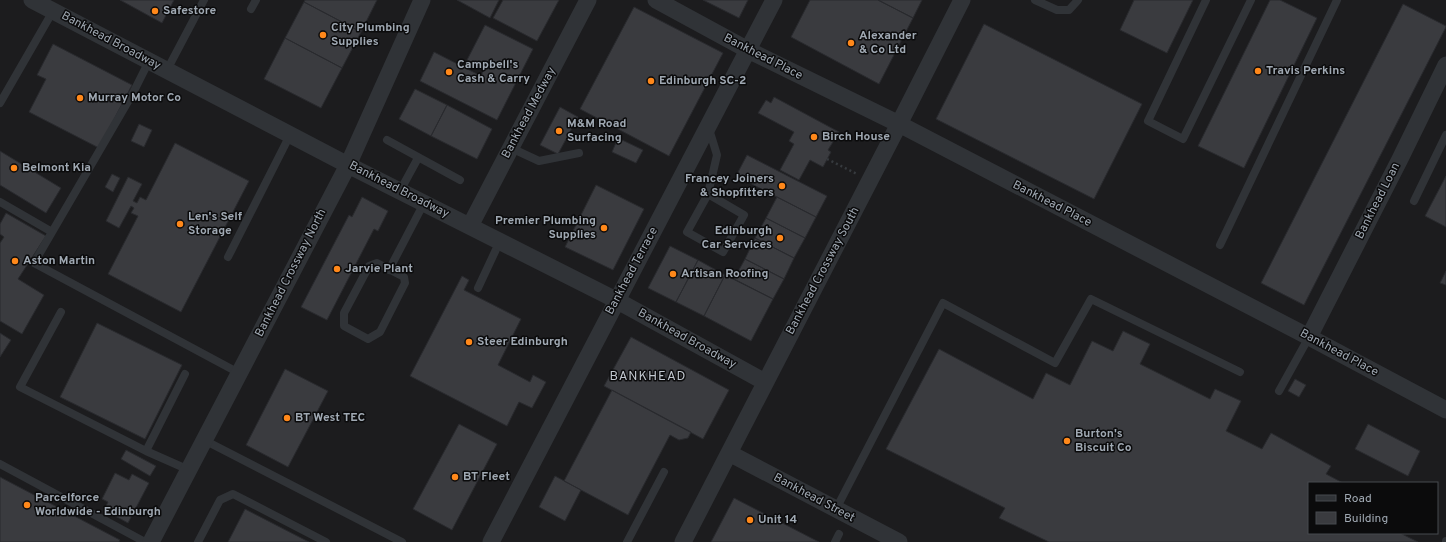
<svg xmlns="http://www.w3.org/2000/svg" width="1446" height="542" font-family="Overpass,sans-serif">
	<rect width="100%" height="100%" fill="#101011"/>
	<path fill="#1c1c1e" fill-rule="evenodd" d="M0,0H1446V542H0ZM1309,483H1437V533H1309Z"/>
	<path fill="#3a3b3f" stroke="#292a2e" d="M120,0H174L162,23Z
		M305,0H377L361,32L304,2Z
		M457,0H499L490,18Z
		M503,0H559L537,41L493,18Z
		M703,0H748L739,18Z
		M810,0H878L913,18L879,84L791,37Z
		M878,0H922L913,18Z
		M1134,0H1193L1167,53L1120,30Z
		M1270,0H1280L1317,18L1244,168L1198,146Z
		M304,2L361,32L342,68L285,38Z
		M1403,4L1446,26V27L1304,305L1261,283Z
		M634,7L723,53L669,156L580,109Z
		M984,24L1142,104L1094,199L936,119Z
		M485,25L533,49L497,120L420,81L434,52L481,76L484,69L467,60Z
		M285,38L342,68L321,108L264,79Z
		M53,44L132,85L99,148L29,112L46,79L37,75Z
		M415,89L447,105L431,136L399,119Z
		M774,97L839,132L828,150L831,152L823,167L810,160L799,180L780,170L794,144L789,141L794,132L758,113L766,100L771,103Z
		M447,105L492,129L477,159L431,136Z
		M560,107L578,117L558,154L540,145Z
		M139,124L152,130L144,147L131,141Z
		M618,138L643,150L636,163L612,152Z
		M175,143L249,181L181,312L108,274L138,216L131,213L134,208L131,206L119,228L106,221L128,177L142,184L133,201L137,203L140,197L146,200Z
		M0,151L61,188L46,213L0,185Z
		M747,155L827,196L816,217L736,176Z
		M112,174L120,178L113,192L105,187Z
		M1446,176V227L1425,216Z
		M596,185L644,209L613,270L565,247Z
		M362,197L388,211L378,231L374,229L327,320L301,307L349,215L352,217Z
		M777,197L816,217L805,238L766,218Z
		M6,213L46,236L18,279L44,295L22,334L0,321V243L4,237L0,234V224Z
		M766,218L805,238L794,258L755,238Z
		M755,238L794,258L784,279L745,259Z
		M670,246L698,260L676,302L648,288Z
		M745,259L784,279L773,299L734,279Z
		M698,260L725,275L704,316L676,302Z
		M1446,271V285L1440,283Z
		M725,275L773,299L751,341L704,316Z
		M462,276L469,280L464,290L521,319L498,365L530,382L533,375L546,382L532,408L519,402L507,426L410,376Z
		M97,323L182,365L145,439L60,397Z
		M1123,331L1150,344L1140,364L1210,399L1215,389L1241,401L1226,431L1262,449L1271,433L1331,466L1326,474L1343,483H1309V533H1400L1418,542H1049L999,518L1005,508L886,449L939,349L1033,399L1046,373L1070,385L1092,341L1113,351Z
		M0,333L11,340L0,357Z
		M631,337L729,390L703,439L604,386Z
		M285,369L328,391L288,467L246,445Z
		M1295,379L1306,385L1299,397L1288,391Z
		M612,390L691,432L688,438L679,440L670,435L628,515L564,481Z
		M459,424L497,444L452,530L413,509Z
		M1368,424L1420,451L1408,476L1355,449Z
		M126,450L156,466L150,476L121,459Z
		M115,473L129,480L132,474L149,483L128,523L104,510L108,502L102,499Z
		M555,476L581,490L565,521L539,507Z
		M0,477L120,540L119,542H0Z
		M734,498L819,542H711Z
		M245,509L309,542H228Z"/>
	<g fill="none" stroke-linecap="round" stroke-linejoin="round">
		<path stroke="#363a3e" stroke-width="2.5" stroke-dasharray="2 3" stroke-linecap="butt" d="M827,159L857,174"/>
		<path stroke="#303337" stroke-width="8" d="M1035,0L1057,10H1069L1078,0
			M1206,0L1148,121L1183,139L1251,0
			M251,9L256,0
			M149,61L133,93L34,263L239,373
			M167,70L204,0
			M0,103L53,11
			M387,140L460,180
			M511,148L539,161L579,153
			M400,191L418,158
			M708,194L744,215L723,252L687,232L708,194L717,155L709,129
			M1414,201L1446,135
			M0,202L52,232
			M1220,245L1337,0
			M228,257L290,135
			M377,263L404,277L405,283L380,332L368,339L344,326V313L369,266Z
			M389,270L424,203
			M478,288L500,241
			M61,312L20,387L146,451
			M185,374L146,451L189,470
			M1279,391L1309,337
			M204,440L402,542
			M0,464L145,542
			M836,509L943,303L1055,363L1091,299L1240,372
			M198,542L220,500L233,494L326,542
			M627,542L664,472
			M835,542L839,534
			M1446,542V541"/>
		<path stroke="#303337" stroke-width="17" d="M32,0L348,165L616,300L765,382
			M656,0L748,50L899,124L1309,337L1446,410
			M470,226L588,0
			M1309,337L1400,159L1446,65
			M729,453L899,542
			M151,542L348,165L422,0
			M491,542L774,0
			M683,542L899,124L962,0"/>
	</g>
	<g fill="#ff881a" stroke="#0b0b0c" stroke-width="1.5">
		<circle cx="155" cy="11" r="4"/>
		<circle cx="323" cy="35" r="4"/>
		<circle cx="851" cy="43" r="4"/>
		<circle cx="1258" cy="71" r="4"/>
		<circle cx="449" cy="72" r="4"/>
		<circle cx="651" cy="81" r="4"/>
		<circle cx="80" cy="98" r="4"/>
		<circle cx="559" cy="131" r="4"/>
		<circle cx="814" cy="137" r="4"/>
		<circle cx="14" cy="168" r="4"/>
		<circle cx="782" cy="186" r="4"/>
		<circle cx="180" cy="224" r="4"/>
		<circle cx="604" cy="228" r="4"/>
		<circle cx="780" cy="238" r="4"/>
		<circle cx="15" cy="261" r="4"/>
		<circle cx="337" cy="269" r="4"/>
		<circle cx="673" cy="274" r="4"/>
		<circle cx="469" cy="342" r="4"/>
		<circle cx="287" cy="418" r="4"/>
		<circle cx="1067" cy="441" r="4"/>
		<circle cx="455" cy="477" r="4"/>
		<circle cx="27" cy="505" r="4"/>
		<circle cx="750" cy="520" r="4"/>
	</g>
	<g text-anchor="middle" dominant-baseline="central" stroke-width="3" stroke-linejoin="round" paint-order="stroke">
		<g font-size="12" font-weight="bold" fill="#a0a9b3" stroke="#0b0b0c" text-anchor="start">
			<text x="163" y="11">Safestore</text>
			<text x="331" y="28">City Plumbing<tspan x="331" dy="14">Supplies</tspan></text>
			<text x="859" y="36">Alexander<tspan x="859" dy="14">&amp; Co Ltd</tspan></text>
			<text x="457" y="65">Campbell's<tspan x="457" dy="14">Cash &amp; Carry</tspan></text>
			<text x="1266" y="71">Travis Perkins</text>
			<text x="659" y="81">Edinburgh SC-2</text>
			<text x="88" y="98">Murray Motor Co</text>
			<text x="567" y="124">M&amp;M Road<tspan x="567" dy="14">Surfacing</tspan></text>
			<text x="822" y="137">Birch House</text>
			<text x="22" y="168">Belmont Kia</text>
			<text x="774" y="179" text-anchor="end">Francey Joiners<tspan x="774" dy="14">&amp; Shopfitters</tspan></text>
			<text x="188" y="217">Len's Self<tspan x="188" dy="14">Storage</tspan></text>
			<text x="596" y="221" text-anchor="end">Premier Plumbing<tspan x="596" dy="14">Supplies</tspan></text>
			<text x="772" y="231" text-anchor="end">Edinburgh<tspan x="772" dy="14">Car Services</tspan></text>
			<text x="23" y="261">Aston Martin</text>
			<text x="345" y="269">Jarvie Plant</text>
			<text x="681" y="274">Artisan Roofing</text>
			<text x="477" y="342">Steer Edinburgh</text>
			<text x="295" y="418">BT West TEC</text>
			<text x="1075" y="434">Burton's<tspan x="1075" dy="14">Biscuit Co</tspan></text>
			<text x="463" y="477">BT Fleet</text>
			<text x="35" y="498">Parcelforce<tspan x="35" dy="14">Worldwide - Edinburgh</tspan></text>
			<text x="758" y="520">Unit 14</text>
		</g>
		<g font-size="12" fill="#a0a9b3" stroke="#0b0b0c">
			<text transform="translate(111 41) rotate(28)">Bankhead Broadway</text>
			<text transform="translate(763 57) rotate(27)">Bankhead Place</text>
			<text transform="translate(529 113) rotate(-62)">Bankhead Medway</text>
			<text transform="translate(399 190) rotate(27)">Bankhead Broadway</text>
			<text transform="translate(1378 201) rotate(-63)">Bankhead Loan</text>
			<text transform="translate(1052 204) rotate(27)">Bankhead Place</text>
			<text transform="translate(632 271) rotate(-62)">Bankhead Terrace</text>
			<text transform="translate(823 271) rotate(-62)">Bankhead Crossway South</text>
			<text transform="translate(291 273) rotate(-63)">Bankhead Crossway North</text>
			<text transform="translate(687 339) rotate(29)">Bankhead Broadway</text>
			<text transform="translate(1339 353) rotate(28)">Bankhead Place</text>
			<text transform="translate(814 498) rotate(28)">Bankhead Street</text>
		</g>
		<g font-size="13" letter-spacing="1" fill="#c1c7cf" stroke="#0b0b0c">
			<text x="648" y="377">BANKHEAD</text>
		</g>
	</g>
	<rect x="1308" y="482" width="130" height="52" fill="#0b0b0c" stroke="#474a4f"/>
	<rect x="1316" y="495" width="20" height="6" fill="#303337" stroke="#474a4f"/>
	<text x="1344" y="502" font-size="12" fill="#a0a9b3">Road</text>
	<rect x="1316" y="512" width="20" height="12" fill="#3a3b3f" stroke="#474a4f"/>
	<text x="1344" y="522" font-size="12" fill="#a0a9b3">Building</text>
</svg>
